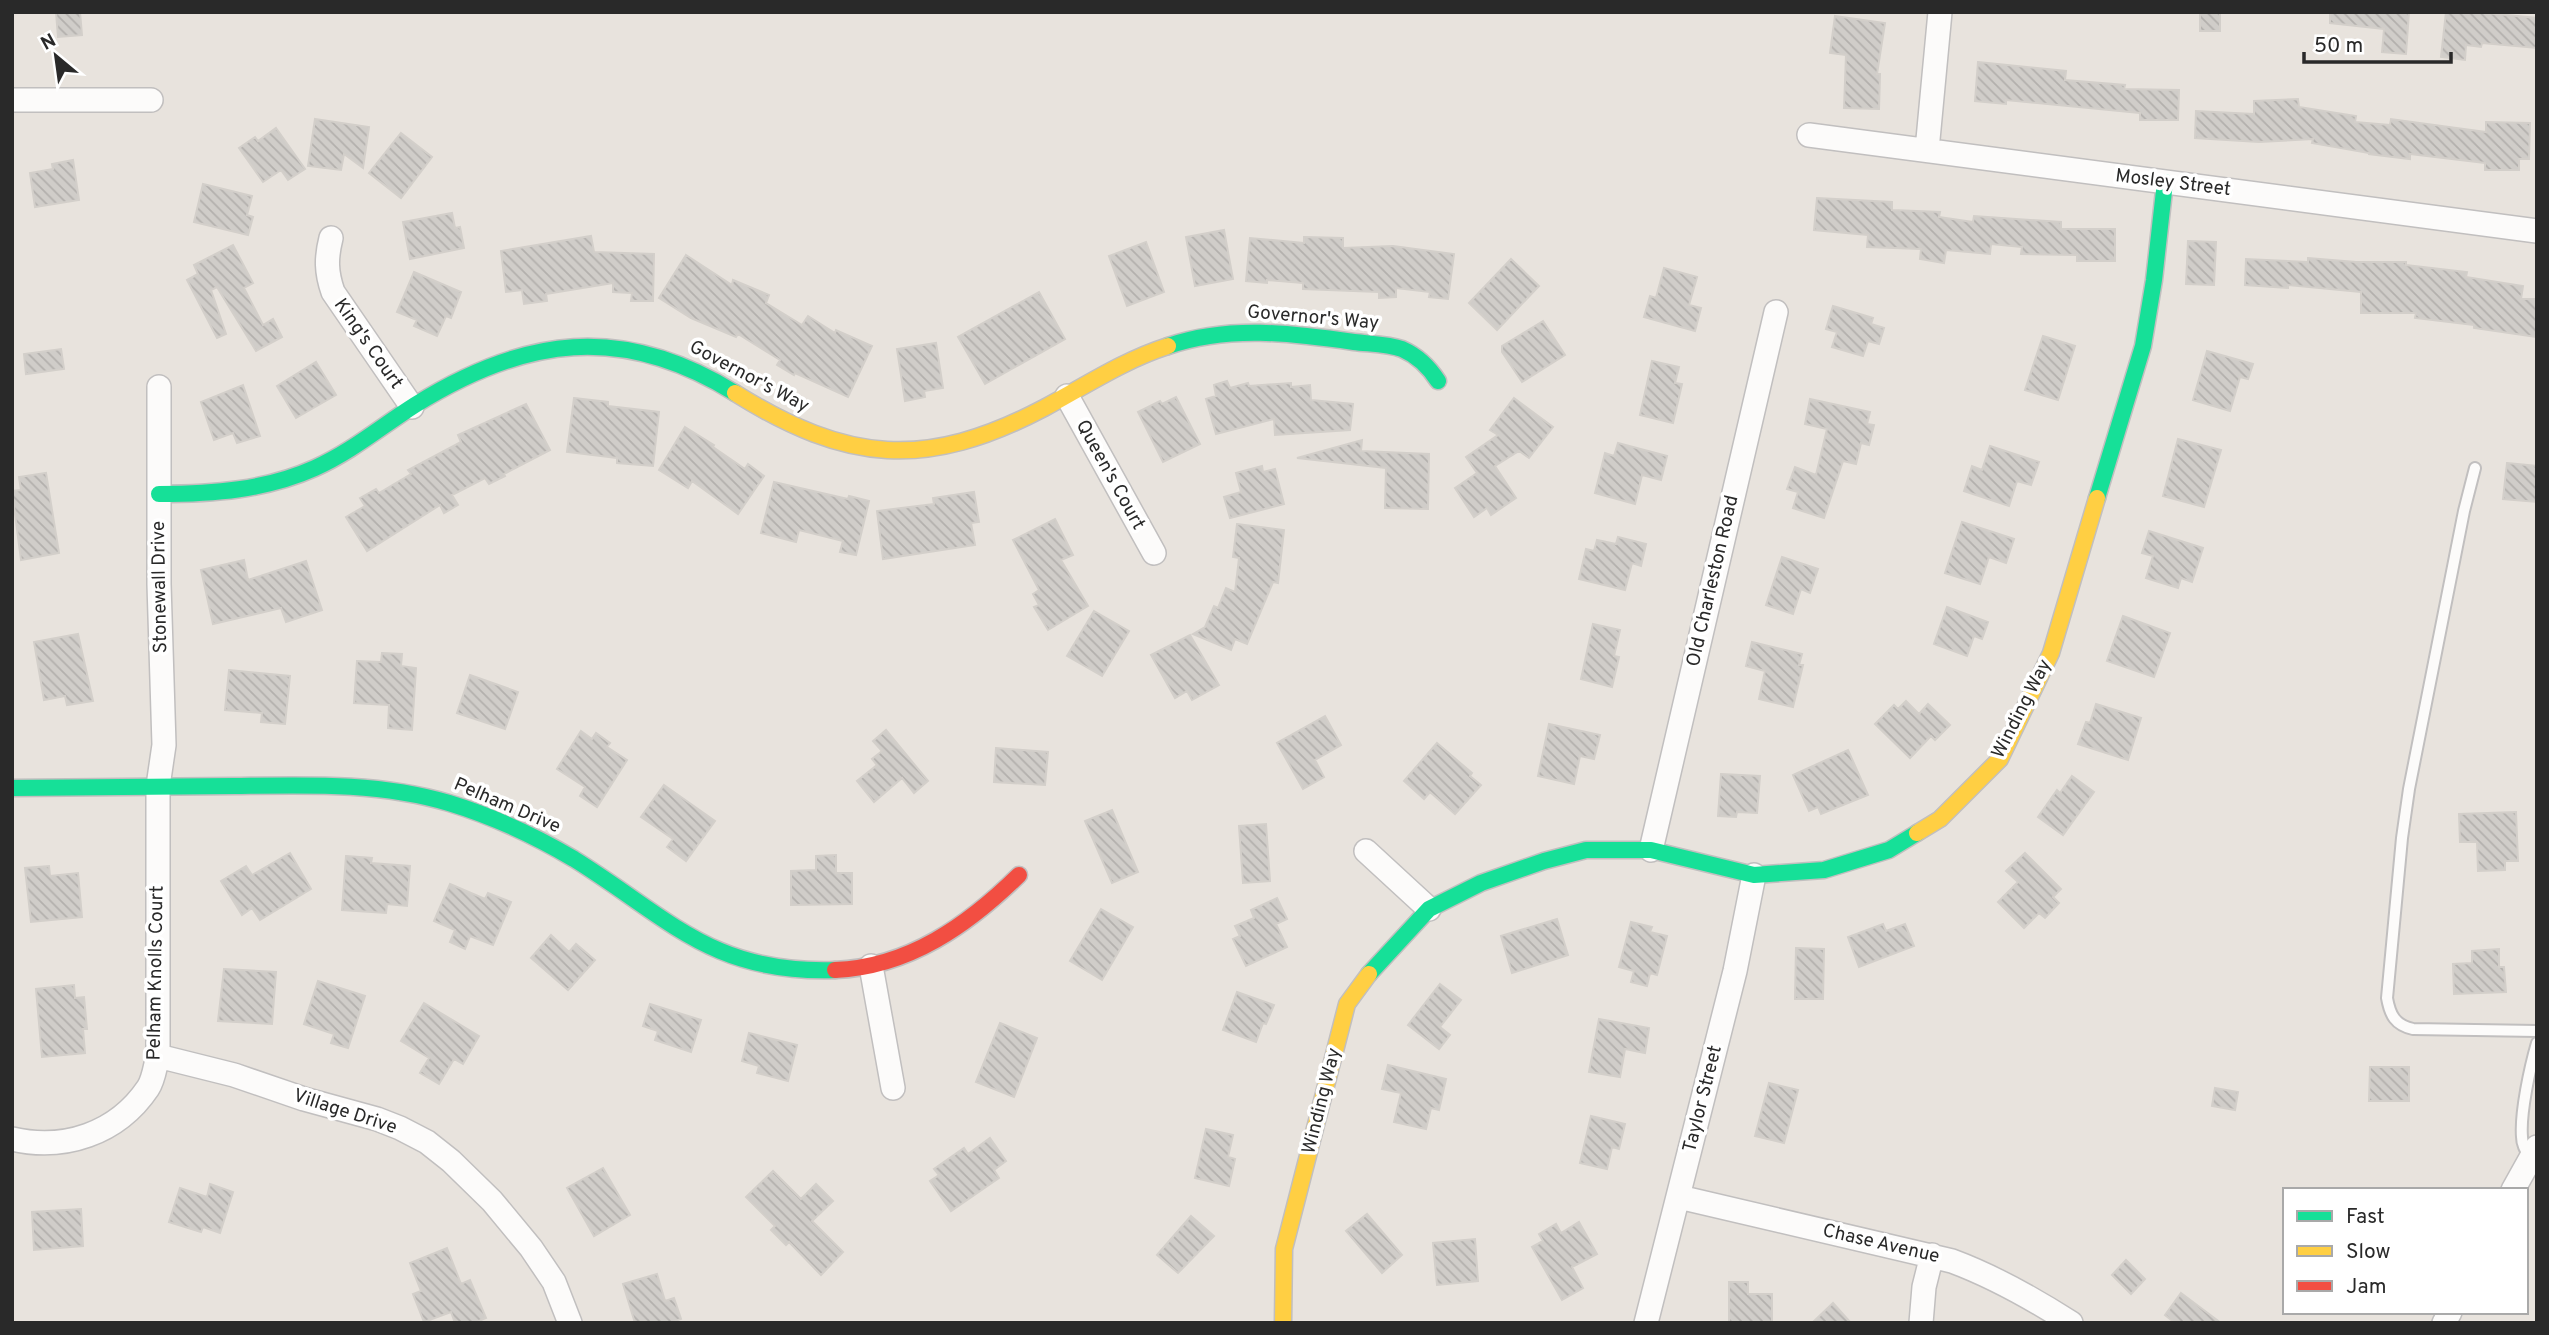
<svg xmlns="http://www.w3.org/2000/svg" width="2549" height="1335" font-family="Overpass,sans-serif">
	<defs>
		<pattern id="building-back-hatch" width="6" height="6" patternUnits="userSpaceOnUse" patternTransform="scale(1.75)"><rect width="6" height="6" fill="#d0cdc9"/><path d="M-1 5l2 2M0 0l6 6M5-1l2 2" fill="none" stroke="#b3b0ad"/></pattern>
	</defs>
	<rect width="100%" height="100%" fill="#e8e3dd"/>
	<path fill="url(#building-back-hatch)" stroke="#d3cfca" stroke-width="2" d="M56,12H80L82,35L58,37Z
		M2200,12H2220V31H2200Z
		M2330,12H2409L2406,54L2382,52L2384,29L2330,23Z
		M2446,12H2476L2537,18V48L2482,43L2481,47L2466,45L2465,60L2441,57Z
		M1835,16L1885,23L1877,74H1880L1879,109L1844,108L1846,55L1830,53Z
		M1978,62L2066,71L2065,80L2125,85L2124,89L2179,90L2178,120H2140V113L2006,100V104L1975,101Z
		M2298,99L2299,107L2356,116L2355,122L2390,125L2391,119L2486,132V122L2530,123L2529,159H2519V170H2485V163L2410,154V159L2369,154V153L2312,143L2313,139L2259,142L2195,138L2196,111L2254,114V101Z
		M315,119L369,127L363,168L344,154L341,170L308,166Z
		M276,128L305,169L288,180L281,170L263,182L239,148L255,137L258,141Z
		M401,133L432,157L401,198L369,173Z
		M73,160L79,200L35,207L30,173L53,169L52,164Z
		M203,184L252,196L247,215L253,217L248,235L194,222Z
		M1817,198L1892,202V210L1940,212L1939,217L1973,222L1974,216L2061,222V229H2115V261H2077V255L2021,254L2022,247L1991,244L1990,254L1946,250L1944,263L1920,259L1921,249L1867,247L1868,235L1814,230Z
		M452,213L455,228L460,227L464,248L410,259L403,222Z
		M1224,230L1233,279L1195,286L1186,237Z
		M591,236L594,252L654,254L653,301H631L632,293L613,292V283L546,294L547,301L524,304L522,290L506,292L501,251Z
		M1304,237L1343,238V248L1393,246L1454,254L1448,299L1429,297L1430,292L1396,288V297L1379,298V292L1303,289V283L1267,280V283L1246,281L1250,238L1304,243Z
		M2188,241L2216,242L2214,285L2186,284Z
		M1146,242L1164,292L1127,306L1109,256Z
		M233,245L253,283L244,288L263,325L273,319L282,337L256,351L217,287L211,290L226,334L217,338L187,280L198,274L194,265Z
		M686,255L732,285L733,280L769,295L766,303L802,325L808,316L835,333L836,330L872,346L848,397L795,373L794,375L777,365L780,360L738,334L736,337L691,318L659,298Z
		M2308,258L2356,262H2406V265L2467,272L2466,277L2523,286L2521,299H2537V337L2474,328V325L2415,318L2416,313H2361V292L2288,285V288L2245,285L2246,259L2308,262Z
		M1511,259L1539,286L1497,330L1469,303Z
		M1664,268L1697,277L1689,305L1701,308L1695,331L1644,317L1650,296L1656,298Z
		M414,272L461,292L451,318L446,316L437,336L414,326L417,320L397,312Z
		M1039,292L1065,339L985,384L958,337Z
		M1833,306L1873,318L1871,324L1884,328L1879,344L1868,341L1863,356L1832,347L1837,332L1826,329Z
		M1543,321L1565,355L1522,382L1502,352V346Z
		M2043,336L2075,346L2058,400L2025,390Z
		M936,343L943,388L924,391L925,397L905,401L897,349Z
		M61,349L64,369L26,374L24,354Z
		M2207,351L2253,364L2248,379L2240,377L2230,411L2193,400Z
		M1652,361L1679,367L1675,383L1682,384L1673,423L1640,415Z
		M316,362L336,395L296,418L277,386Z
		M1227,381L1230,388L1248,383L1249,386L1291,383V387L1310,385L1311,400L1353,404L1350,430L1275,435L1274,419L1216,434L1206,399L1216,396L1214,385Z
		M243,385L260,436L237,443L233,433L214,440L201,402Z
		M1176,397L1200,444L1163,462L1138,412L1160,401L1162,404Z
		M574,398L608,402V406L659,412L653,466L617,463V458L567,452Z
		M1514,398L1553,427L1529,458L1519,451L1495,466L1516,498L1491,515L1487,508L1474,517L1455,488L1477,473L1466,457L1498,435L1490,430Z
		M1810,399L1870,412L1867,424L1874,425L1869,445L1861,443L1856,464L1843,461L1824,518L1793,508L1798,492L1787,489L1795,467L1816,475L1827,429L1805,424Z
		M526,404L550,450L504,474L505,476L489,484L485,478L452,495L458,505L444,513L440,505L367,551L346,517L365,506L360,498L376,489L379,493L411,474L408,470L461,442L458,435Z
		M685,427L714,445L713,447L745,469L748,464L764,476L738,514L692,481L688,488L659,470Z
		M2178,439L2221,450L2204,507L2163,496Z
		M1362,440L1361,451L1429,454L1428,509L1385,508L1386,468L1297,458Z
		M1618,443L1667,456L1661,480L1642,475L1635,504L1595,493L1605,453L1614,456Z
		M1990,446L2039,462L2031,485L2017,481L2009,506L1964,491L1972,466L1982,470Z
		M2507,463L2537,466V502L2503,499Z
		M1262,466L1263,472L1275,469L1284,504L1230,518L1224,497L1241,492L1236,473Z
		M46,473L59,553L21,560L12,491L21,490L19,477Z
		M774,482L848,499L849,496L869,501L856,555L840,552L843,541L799,530L796,542L761,533Z
		M974,492L979,522L971,523L975,545L883,559L877,511L934,504L933,498Z
		M1055,519L1073,555L1061,560L1088,606L1048,630L1034,607L1039,605L1033,594L1039,590L1013,540Z
		M1962,522L2014,539L2006,563L1989,557L1980,584L1945,573Z
		M1237,524L1284,530L1278,583L1273,582L1247,644L1235,639L1231,650L1193,634L1205,627L1214,606L1218,608L1226,588L1235,592L1239,558L1233,557Z
		M2149,531L2203,548L2192,582L2181,578L2178,588L2146,578L2153,556L2142,553Z
		M1618,537L1646,544L1641,566L1632,563L1625,590L1579,579L1586,549L1594,551L1597,540L1616,544Z
		M1782,557L1818,569L1810,593L1801,589L1793,614L1766,605Z
		M244,560L248,580L306,561L322,610L286,622L281,608L213,624L201,570Z
		M1947,607L1988,622L1982,639L1974,636L1967,656L1934,644Z
		M1094,611L1129,631L1102,676L1067,656Z
		M2123,616L2170,633L2154,677L2107,661Z
		M1593,624L1620,630L1614,656L1619,657L1612,687L1581,679Z
		M78,634L93,701L67,705L65,696L44,700L34,642Z
		M1190,635L1219,685L1192,700L1187,691L1175,698L1151,655Z
		M1752,642L1802,654L1799,665H1803L1793,707L1759,699L1765,671L1746,666Z
		M382,653L402,654L401,666L416,668L412,730L388,728L389,705L354,703L357,661L381,662Z
		M229,670L290,676L285,724L261,722L262,713L225,710Z
		M470,675L518,692L505,729L457,713Z
		M1906,701L1919,714L1928,704L1950,725L1935,740L1931,736L1910,758L1875,724L1894,705L1898,709Z
		M2096,704L2141,718L2128,760L2078,744L2086,722L2090,723Z
		M1325,716L1341,745L1315,760L1324,777L1303,789L1277,743Z
		M1549,724L1600,735L1594,759L1580,756L1574,784L1538,776Z
		M886,730L928,781L914,793L902,778L874,802L857,781L877,765L872,759L882,751L873,741Z
		M581,731L592,739L596,733L610,743L607,747L627,760L597,807L580,796L585,787L557,769Z
		M1437,743L1472,773L1470,776L1481,785L1455,814L1430,792L1424,799L1404,781Z
		M996,748L1048,752L1045,785L994,782Z
		M1848,750L1868,795L1821,814L1818,807L1809,811L1793,775Z
		M1721,774L1760,776L1757,813L1737,812L1736,817L1718,816Z
		M2072,776L2094,792L2063,835L2038,817L2057,790L2060,793Z
		M664,785L715,821L686,861L667,847L673,839L641,817Z
		M1112,810L1138,872L1112,883L1085,821Z
		M2516,812L2518,861H2505V870L2478,871L2477,842H2460L2459,814Z
		M1266,824L1270,881L1243,883L1239,826Z
		M290,853L311,889L260,920L252,908L242,915L221,881L246,866L252,875Z
		M2025,853L2061,889L2053,897L2059,903L2045,918L2039,913L2024,928L1998,902L2018,882L2006,871Z
		M836,855V873H852V904L791,905V871L816,870V856Z
		M346,856L372,858L371,863L410,866L407,906L387,904L386,913L342,910Z
		M49,866L50,876L78,873L82,917L31,922L25,868Z
		M450,884L485,899L488,893L511,902L493,945L470,936L465,949L450,942L455,930L434,921Z
		M1277,898L1287,919L1276,924L1287,947L1246,966L1233,939L1240,936L1235,926L1254,918L1251,910Z
		M1101,909L1133,927L1102,980L1070,961Z
		M1557,919L1568,955L1512,973L1501,936Z
		M1631,922L1652,927L1650,932L1667,936L1657,975L1650,973L1647,986L1631,982L1634,971L1619,967Z
		M1883,924L1886,931L1905,924L1914,946L1859,967L1848,937Z
		M551,935L569,952L576,944L595,960L568,990L531,958Z
		M1796,948L1824,949L1823,999H1795Z
		M2499,949V967H2504L2506,992L2454,994L2453,964L2472,963V951Z
		M224,969L276,972L272,1024L218,1021Z
		M318,981L365,996L348,1048L331,1043L334,1034L304,1024Z
		M1440,984L1461,1000L1440,1027L1450,1035L1439,1049L1408,1025Z
		M74,985L75,998L84,997L87,1029H83L85,1053L42,1057L36,989Z
		M1237,992L1274,1005L1266,1024L1263,1023L1256,1042L1223,1030Z
		M424,1003L479,1036L463,1064L454,1059L439,1084L420,1073L429,1058L401,1041Z
		M650,1004L701,1020L691,1052L655,1040L658,1031L643,1026Z
		M1599,1019L1649,1028L1645,1053L1625,1049L1620,1077L1589,1072Z
		M1000,1023L1037,1038L1014,1097L976,1082Z
		M749,1033L797,1045L788,1081L757,1073L759,1066L742,1061Z
		M1388,1065L1446,1079L1439,1110L1431,1108L1426,1129L1394,1122L1401,1093L1382,1089Z
		M2370,1067H2409V1101H2369Z
		M1769,1083L1798,1090L1784,1143L1755,1136Z
		M2215,1088L2238,1092L2235,1110L2212,1106Z
		M1591,1116L1625,1124L1619,1149L1612,1147L1607,1169L1580,1163Z
		M1206,1129L1233,1135L1228,1157L1235,1159L1229,1186L1195,1178Z
		M990,1138L1006,1161L994,1170L999,1178L951,1211L930,1181L939,1175L934,1169L964,1148L968,1154Z
		M603,1168L630,1215L594,1236L567,1188Z
		M773,1171L801,1199L816,1184L833,1201L812,1221L843,1252L821,1275L789,1242L786,1245L771,1230L775,1226L746,1197Z
		M210,1184L233,1192L220,1233L203,1227L201,1232L169,1222L180,1188L207,1197Z
		M81,1209L83,1246L34,1250L32,1212Z
		M1367,1214L1402,1255L1382,1273L1346,1231Z
		M1191,1216L1214,1236L1178,1273L1157,1255Z
		M1579,1222L1597,1254L1572,1267L1583,1288L1562,1300L1532,1247L1543,1241L1539,1234L1556,1224L1561,1233Z
		M1475,1239L1478,1281L1437,1285L1433,1243Z
		M447,1248L461,1284L470,1280L486,1318L474,1323H455L451,1312L424,1322L413,1294L421,1291L410,1263Z
		M2126,1260L2145,1279L2131,1294L2112,1275Z
		M657,1274L665,1301L674,1298L681,1319L670,1323H635L623,1284Z
		M1729,1282H1748V1294H1772V1323H1729Z
		M2181,1293L2221,1323H2175L2165,1315Z
		M1833,1303L1851,1323H1812Z"/>
	<g fill="none" stroke-linecap="round" stroke-linejoin="round">
		<g stroke="#c1bfbf" stroke-width="14">
			<path id="lane" d="M2475,468L2464,511L2409,789L2402,838L2387,998C2390,1015 2395,1025 2413,1029L2537,1031
				M2530,1158C2526,1151 2522,1145 2522,1137C2520,1113 2530,1067 2537,1043"/>
		</g>
		<g stroke="#c1bfbf" stroke-width="26">
			<path id="street" d="M12,100H151
				M1809,135L2537,231
				M1927,150L1940,12
				M331,238C326,258 326,272 333,292L412,407
				M1067,396L1154,553
				M1651,850L1776,312
				M1366,851L1429,909
				M871,966L893,1088
				M158,1056L234,1075L304,1099L377,1119L400,1128L427,1142L451,1161L492,1201L531,1248L554,1282L570,1323
				M12,1139C64,1151 117,1134 148,1088C154,1079 155,1066 158,1056V786L164,745L159,584V387
				M2513,1190L2537,1147
				M1679,1197L1952,1261C1995,1277 2032,1298 2071,1323
				M1646,1323L1735,971L1754,875
				M1921,1323L1924,1287L1932,1255
				M2444,1323L2450,1312"/>
		</g>
		<g stroke="#c1bfbf" stroke-width="19">
			<path id="fast" d="M1168,346C1229,325 1291,333 1354,342C1370,344 1388,344 1402,349C1418,356 1429,367 1438,381
				M159,494C213,494 266,490 315,468C351,452 382,426 415,405C524,337 622,323 735,393
				M2097,498L2143,346L2154,280L2165,182
				M12,788C86,787 160,787 234,786C306,785 379,782 449,803C492,816 535,836 574,859C669,918 712,974 835,970
				M1369,974L1429,909L1481,883L1544,861L1586,850H1651L1754,875L1824,870L1889,850L1917,833"/>
		</g>
		<g stroke="#c1bfbf" stroke-width="19">
			<path id="slow" d="M735,393C847,463 926,470 1044,408C1085,386 1124,360 1168,346
				M1917,833L1940,819L2000,759L2051,653L2097,498
				M1283,1323L1284,1249L1347,1004L1369,974"/>
		</g>
		<g stroke="#c1bfbf" stroke-width="19">
			<path id="jam" d="M835,970C909,967 968,925 1019,875"/>
		</g>
		<use href="#lane" stroke="#fcfbfa" stroke-width="10"/>
		<use href="#street" stroke="#fcfbfa" stroke-width="23"/>
		<use href="#fast" stroke="#16e098" stroke-width="16"/>
		<use href="#slow" stroke="#ffcf43" stroke-width="16"/>
		<use href="#jam" stroke="#f24e42" stroke-width="16"/>
	</g>
	<g text-anchor="middle" dominant-baseline="central" stroke-width="7" stroke-linejoin="round" paint-order="stroke">
		<g font-size="19" fill="#292929" stroke="#fff">
			<text transform="translate(2173 183) rotate(7)">Mosley Street</text>
			<text transform="translate(1313 318) rotate(5)">Governor's Way</text>
			<text transform="translate(368 344) rotate(55)">King's Court</text>
			<text transform="translate(749 377) rotate(28)">Governor's Way</text>
			<text transform="translate(1110 475) rotate(61)">Queen's Court</text>
			<text transform="translate(1713 581) rotate(-77)">Old Charleston Road</text>
			<text transform="translate(160 587) rotate(-91)">Stonewall Drive</text>
			<text transform="translate(2022 709) rotate(-63)">Winding Way</text>
			<text transform="translate(507 806) rotate(23)">Pelham Drive</text>
			<text transform="translate(156 973) rotate(-89)">Pelham Knolls Court</text>
			<text transform="translate(1703 1099) rotate(-76)">Taylor Street</text>
			<text transform="translate(1322 1101) rotate(-76)">Winding Way</text>
			<text transform="translate(345 1112) rotate(18)">Village Drive</text>
			<text transform="translate(1881 1244) rotate(13)">Chase Avenue</text>
		</g>
	</g>
	<rect width="2549" height="1335" fill="none" stroke="#292929" stroke-width="28"/>
	<rect x="2283" y="1188" width="245" height="126" fill="#ffffff" stroke="#a9a9a9" stroke-width="2"/>
	<rect x="2297" y="1211" width="35" height="10" fill="#16e098" stroke="#a9a9a9" stroke-width="2"/>
	<text x="2346" y="1223" font-size="21" fill="#292929">Fast</text>
	<rect x="2297" y="1246" width="35" height="10" fill="#ffcf43" stroke="#a9a9a9" stroke-width="2"/>
	<text x="2346" y="1258" font-size="21" fill="#292929">Slow</text>
	<rect x="2297" y="1281" width="35" height="10" fill="#f24e42" stroke="#a9a9a9" stroke-width="2"/>
	<text x="2346" y="1293" font-size="21" fill="#292929">Jam</text>
	<g transform="translate(56 56) rotate(331)" stroke="#ffffff" stroke-width="5" paint-order="stroke">
	<path d="M0-5L12 26L0 18L-12 26Z" fill="#292929"/>
	<text y="-10" font-size="19" font-weight="bold" text-anchor="middle" fill="#292929">N</text>
	</g>
	<path d="M2304 52v10h147v-10" fill="none" stroke="#292929" stroke-width="3.5"/>
	<text x="2314" y="52" font-size="21" fill="#292929" stroke="#ffffff" stroke-width="5" paint-order="stroke">50 m</text>
</svg>
